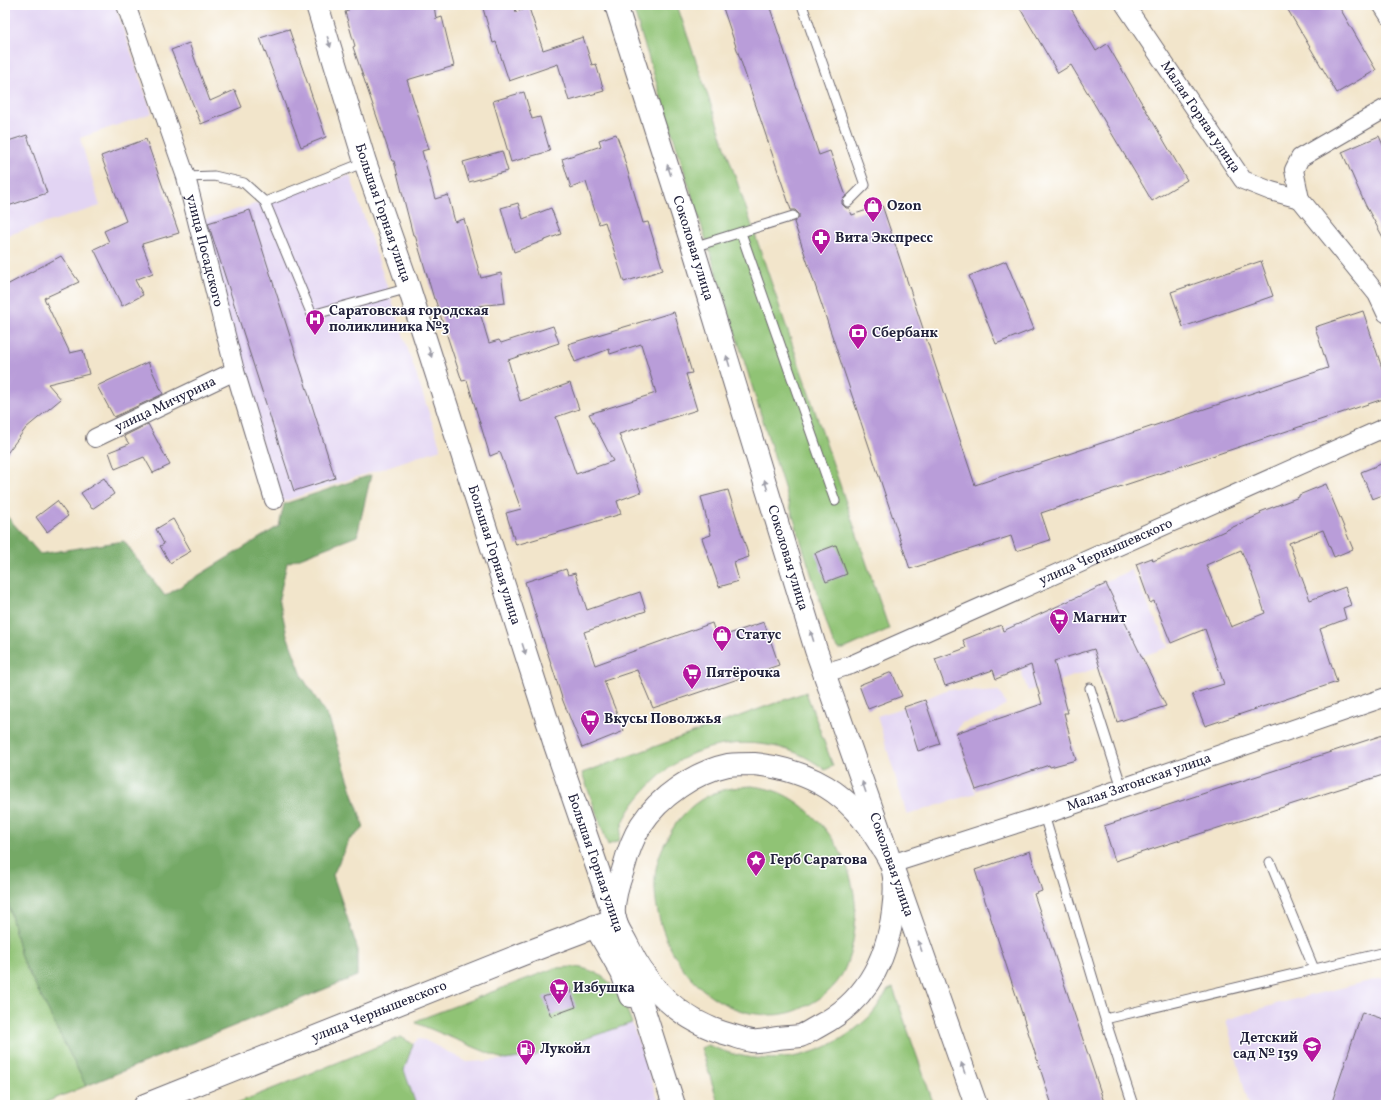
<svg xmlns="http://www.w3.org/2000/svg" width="1391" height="1110" font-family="Vollkorn,serif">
	<rect width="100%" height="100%" fill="#fff"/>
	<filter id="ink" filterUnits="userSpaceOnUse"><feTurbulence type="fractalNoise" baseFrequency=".025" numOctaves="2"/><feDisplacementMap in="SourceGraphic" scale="8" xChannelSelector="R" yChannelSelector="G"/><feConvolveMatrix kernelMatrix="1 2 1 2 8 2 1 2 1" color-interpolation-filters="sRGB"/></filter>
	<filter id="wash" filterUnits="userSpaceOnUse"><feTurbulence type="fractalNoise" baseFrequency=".012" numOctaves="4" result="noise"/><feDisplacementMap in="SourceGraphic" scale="16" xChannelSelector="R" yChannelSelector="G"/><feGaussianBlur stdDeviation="0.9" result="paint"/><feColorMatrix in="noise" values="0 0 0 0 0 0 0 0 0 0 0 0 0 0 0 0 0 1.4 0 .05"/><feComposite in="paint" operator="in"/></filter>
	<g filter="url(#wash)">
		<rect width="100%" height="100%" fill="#f2e5cb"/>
		<path fill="#e2d4f3" d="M5,5H115L152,113L80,138L100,206L5,236Z
			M350,175L441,449L281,502L189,224Z
			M1131,570L1169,647L1099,671L1097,668L1028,691L1005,626Z
			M948,689L983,692L999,691L1006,704L995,713L961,723L956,733L976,793L907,815L877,716L911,705Z
			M1386,977V1105H1249L1226,1020L1279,1003Z
			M632,1023L660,1105H416L404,1070L413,1044L418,1039L425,1040L467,1062L505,1060L534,1056Z"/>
		<path fill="#90c374" stroke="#597258" d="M632,5H677L889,629L844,649H838L833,643Z
			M806,692L833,766L825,770C790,741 736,736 694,753C669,763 633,798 623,823C621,829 620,835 619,841L608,845L582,773Z
			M752,786C758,787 765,788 772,790C786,794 801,804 812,815C853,853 866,910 847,963C839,987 822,999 800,1009C785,1016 767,1016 750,1013C690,1000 652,936 655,877C656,862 662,848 669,835C677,820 690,805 706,797C720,789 736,787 752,786Z
			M5,890L21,957L86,1086L39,1105H5Z
			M555,968C563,968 573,966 581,968C611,974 622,996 632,1023L534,1056L505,1060L416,1023L418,1020Z
			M893,988L934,1105H719L701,1048L708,1045C764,1070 824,1061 869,1017C876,1010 882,999 888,990Z
			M401,1037L413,1044L404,1070L416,1105H232Z"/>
		<path fill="#74a966" stroke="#4b6650" d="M371,475L357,536L287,563L279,598L287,635L303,678L329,719L364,828L349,840L333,875L357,947V976L86,1086L21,957L5,889V514L40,554L124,541L165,596L279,526L284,504Z"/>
		<g id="blocks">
			<path fill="#b99dd9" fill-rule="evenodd" d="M347,5H434L436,19L442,17L454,66L407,80L429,149L422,151L435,199L448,195L455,222L464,219L481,278L501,273L505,303L478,306L489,343L499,340L501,343L553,326L559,343L508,360L520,401L570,383L579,409L556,417L576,474L613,461L589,414L656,393L641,344L610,354L609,349L575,362L568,344L674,312L692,373L686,374L697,410L619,434L641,492L617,501L621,514L516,545L506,513L521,509L500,452L490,456L467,380L462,381L435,299H434L415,235H413L394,161H392L353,47L355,46L345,12L348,11Z
				M482,5H514L516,12L529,8L543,50L583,37L592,65L596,64L604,91L569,101L558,64L509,81L496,42L493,43Z
				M722,5H769L819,155L830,151L846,196L842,200V204L846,208H849L852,215L882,205L975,485L1328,368L1315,327L1363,311L1386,380V398L1041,513L1050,540L1016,551L1011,536L910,569L794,222L799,218V214L795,210H791Z
				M1018,5H1069L1096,51L1107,44L1187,180L1152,201L1071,65L1058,73Z
				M1285,5H1338L1376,70L1337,93Z
				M289,29L326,137L301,147L260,38Z
				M189,43L210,101L235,90L242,107L201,124L171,50Z
				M524,92L532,119L540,117L550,151L511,162L493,101Z
				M616,134L624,155H623L643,223L648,222L663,270L624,282L605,222L599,224L586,182L571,188L562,159L601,146L599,140Z
				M27,135L47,193L5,207V142Z
				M1379,136L1386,152V243L1365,204L1342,152Z
				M146,139L179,233L142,244L153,273L135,280L143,295L122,306L94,249L109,242L104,231L126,221L101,156Z
				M502,151L508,171L469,182L463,162Z
				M518,203L523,219L551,208L561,234L514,252L501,208Z
				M250,210L335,478L294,491L208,223Z
				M61,256L79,282L44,298L70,353L83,350L89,374L48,384L61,399L26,428L5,456V286Z
				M1006,261L1034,329L996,344L969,276Z
				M1261,261L1273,296L1183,327L1171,292Z
				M148,362L163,394L114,417L97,386Z
				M148,424L170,465L153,473L144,457L115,469L109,452L129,444L124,436Z
				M1386,462V494L1372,499L1361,472Z
				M104,478L114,494L92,509L81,493Z
				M1326,484L1353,549L1334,557L1323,530L1289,543L1310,600L1345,587L1351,605L1343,608L1346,619L1320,629L1337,682L1205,726L1192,694L1224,684L1205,629L1171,643L1154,601L1150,603L1136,564L1152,558L1153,561L1218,534L1261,514L1260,512L1299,497V495ZM1241,550L1252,575L1265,613L1231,627L1206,565Z
				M728,490L749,557L734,562L739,581L719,587L702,538L711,535L701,497Z
				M57,501L68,516L47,532L36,517Z
				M173,519L191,551L170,563L160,546L164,544L156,529Z
				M836,545L847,574L826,582L815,553Z
				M566,569L568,575L575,573L587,610L640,592L646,611L584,632L595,665L712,623L717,638L764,622L779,665L653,708L637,670L604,681L624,731L582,748L563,701L525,582Z
				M1106,584L1166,706L1117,722L1094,649L1054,661L1068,713H1064L1076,760L1050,767L1049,765L976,790L956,733L1042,704L1031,665L996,679L993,670L945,686L935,659L966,648L963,640L1001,625L1003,631Z
				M892,672L902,696L868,709L859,685Z
				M925,700L940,744L918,751L904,707Z
				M1386,734V774L1115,861L1104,826Z
				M1030,851L1042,891L1034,894L1105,1105H1052L975,870Z
				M569,988L576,1007L551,1016L543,997Z
				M1362,1012L1386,1020V1097L1382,1095L1379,1105H1331Z"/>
		</g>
	</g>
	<g filter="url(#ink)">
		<use href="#blocks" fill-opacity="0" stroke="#6b666d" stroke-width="1"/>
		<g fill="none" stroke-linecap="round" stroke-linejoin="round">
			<g stroke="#6b666d" stroke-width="11">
				<path id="service" d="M802,5L865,185L848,202
					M1377,5L1386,19
					M186,177L214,176L244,183L265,202L365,162
					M265,202L312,315L409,288
					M741,233L835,501
					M693,247L793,216
					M1090,688L1122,788
					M1044,815L1105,1019L1133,1105
					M1270,862L1314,969
					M1105,1019L1386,952"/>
			</g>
			<g stroke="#6b666d" stroke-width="20">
				<g id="minor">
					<path id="s1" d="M126,5L186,177L235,371L274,500"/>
					<path id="s2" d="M1125,5L1243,180L1271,191L1300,199L1377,294L1386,313"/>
					<path d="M1300,199L1294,170L1300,158L1386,108"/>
					<path id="s3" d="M95,438L235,371"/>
					<path id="s4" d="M824,673L851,665L1386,427"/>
					<path id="s5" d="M891,864L1044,815L1386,697"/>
				</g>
			</g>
			<g stroke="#6b666d" stroke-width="24">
				<path id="tertiary" d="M595,926L622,973L630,996"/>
			</g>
			<g stroke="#6b666d" stroke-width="24">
				<g id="primary">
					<path id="s6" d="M317,5L365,162L409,288L555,745L615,919L674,1105"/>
					<path id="s7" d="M616,5L693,247L816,650L976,1105"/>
					<path d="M754,764C810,770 849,793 878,841C882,848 888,856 891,864C896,878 895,896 893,911C887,961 865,1002 819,1026C813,1029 806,1034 800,1036C793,1037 785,1037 778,1038C770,1039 760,1042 752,1041C745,1040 738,1037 731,1035C682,1022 648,989 627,944C623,936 618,929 615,921C611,906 618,884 623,870C627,855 632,839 641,825C659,797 695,772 728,765C737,764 746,764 754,764Z"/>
					<path id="s8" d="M145,1105L523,954L615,919"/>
				</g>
			</g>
			<use href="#service" stroke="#fff" stroke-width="9"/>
			<use href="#minor" stroke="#fff" stroke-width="18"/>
			<use href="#tertiary" stroke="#fff" stroke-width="22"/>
			<use href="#primary" stroke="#fff" stroke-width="22"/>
		</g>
		<defs><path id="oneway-solid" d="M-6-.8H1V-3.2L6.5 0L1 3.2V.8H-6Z"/></defs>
		<g fill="#9c9ca7">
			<use href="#oneway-solid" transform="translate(329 42) rotate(73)"/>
			<use href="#oneway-solid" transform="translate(669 170) rotate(-108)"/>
			<use href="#oneway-solid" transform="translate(430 352) rotate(72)"/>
			<use href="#oneway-solid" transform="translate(728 361) rotate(-107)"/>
			<use href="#oneway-solid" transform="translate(766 485) rotate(-107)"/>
			<use href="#oneway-solid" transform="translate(812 636) rotate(-107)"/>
			<use href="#oneway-solid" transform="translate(524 649) rotate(72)"/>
			<use href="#oneway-solid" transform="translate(864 787) rotate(-109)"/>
			<use href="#oneway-solid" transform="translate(920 946) rotate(-109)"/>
			<use href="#oneway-solid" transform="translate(963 1068) rotate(-109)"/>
		</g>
	</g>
	<defs>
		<g id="shop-pin" transform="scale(1)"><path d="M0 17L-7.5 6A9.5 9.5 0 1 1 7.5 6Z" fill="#b5179e" stroke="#fff"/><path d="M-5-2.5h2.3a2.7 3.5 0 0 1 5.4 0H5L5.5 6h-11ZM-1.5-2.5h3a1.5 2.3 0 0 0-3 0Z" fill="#fff"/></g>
		<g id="pharmacy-pin" transform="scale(1)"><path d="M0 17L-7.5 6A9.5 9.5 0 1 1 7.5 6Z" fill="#b5179e" stroke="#fff"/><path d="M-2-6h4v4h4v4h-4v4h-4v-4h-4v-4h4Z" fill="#fff"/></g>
		<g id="hospital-pin" transform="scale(1)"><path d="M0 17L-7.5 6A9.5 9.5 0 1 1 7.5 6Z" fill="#b5179e" stroke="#fff"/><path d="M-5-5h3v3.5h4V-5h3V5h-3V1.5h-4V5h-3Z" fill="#fff"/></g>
		<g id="bank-pin" transform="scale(1)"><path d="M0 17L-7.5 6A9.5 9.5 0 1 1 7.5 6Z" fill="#b5179e" stroke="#fff"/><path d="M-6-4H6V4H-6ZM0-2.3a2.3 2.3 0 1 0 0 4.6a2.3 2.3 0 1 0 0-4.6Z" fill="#fff"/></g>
		<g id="supermarket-pin" transform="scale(1)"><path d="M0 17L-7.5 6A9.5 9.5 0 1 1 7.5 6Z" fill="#b5179e" stroke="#fff"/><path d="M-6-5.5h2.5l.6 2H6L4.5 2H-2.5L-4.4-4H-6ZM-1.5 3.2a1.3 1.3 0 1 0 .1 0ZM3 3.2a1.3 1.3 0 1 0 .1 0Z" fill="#fff"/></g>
		<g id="sight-pin" transform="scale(1)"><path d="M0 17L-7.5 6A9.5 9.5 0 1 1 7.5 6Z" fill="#b5179e" stroke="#fff"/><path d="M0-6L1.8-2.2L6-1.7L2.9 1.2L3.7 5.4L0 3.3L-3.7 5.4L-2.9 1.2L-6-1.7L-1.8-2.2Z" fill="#fff"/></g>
		<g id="school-pin" transform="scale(1)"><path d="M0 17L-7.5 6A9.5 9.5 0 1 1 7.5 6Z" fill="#b5179e" stroke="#fff"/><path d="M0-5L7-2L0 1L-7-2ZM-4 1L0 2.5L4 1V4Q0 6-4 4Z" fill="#fff"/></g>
		<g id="fuel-pin" transform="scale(1)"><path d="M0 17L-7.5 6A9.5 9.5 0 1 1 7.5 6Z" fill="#b5179e" stroke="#fff"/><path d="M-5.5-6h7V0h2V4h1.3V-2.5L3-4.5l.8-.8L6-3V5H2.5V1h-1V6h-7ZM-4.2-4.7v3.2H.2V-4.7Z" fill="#fff"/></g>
	</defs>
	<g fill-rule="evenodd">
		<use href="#shop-pin" x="873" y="206"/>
		<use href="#pharmacy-pin" x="821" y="238"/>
		<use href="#hospital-pin" x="315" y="319"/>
		<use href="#bank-pin" x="858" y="333"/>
		<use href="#supermarket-pin" x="1059" y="618"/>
		<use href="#shop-pin" x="722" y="635"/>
		<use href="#supermarket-pin" x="692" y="673"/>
		<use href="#supermarket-pin" x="590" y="719"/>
		<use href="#sight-pin" x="756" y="860"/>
		<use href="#supermarket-pin" x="559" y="988"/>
		<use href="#school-pin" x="1312" y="1046"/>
		<use href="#fuel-pin" x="526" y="1049"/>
	</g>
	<g text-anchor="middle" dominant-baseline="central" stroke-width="3" stroke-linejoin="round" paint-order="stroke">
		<g font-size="14" fill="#22223b" stroke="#fff">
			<text stroke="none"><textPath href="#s2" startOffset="135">Малая Горная улица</textPath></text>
			<text stroke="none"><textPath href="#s6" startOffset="218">Большая Горная улица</textPath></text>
			<text stroke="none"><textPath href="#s7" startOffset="255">Соколовая улица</textPath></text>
			<text stroke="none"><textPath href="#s1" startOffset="258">улица Посадского</textPath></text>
			<text stroke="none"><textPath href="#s3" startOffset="78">улица Мичурина</textPath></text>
			<text stroke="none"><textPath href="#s4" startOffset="307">улица Чернышевского</textPath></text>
			<text stroke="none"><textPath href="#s6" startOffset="578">Большая Горная улица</textPath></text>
			<text stroke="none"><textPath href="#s7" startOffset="579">Соколовая улица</textPath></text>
			<text stroke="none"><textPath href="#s5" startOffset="261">Малая Затонская улица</textPath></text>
			<text stroke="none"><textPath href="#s6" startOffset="902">Большая Горная улица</textPath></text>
			<text stroke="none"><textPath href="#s7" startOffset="903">Соколовая улица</textPath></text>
			<text stroke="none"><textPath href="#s8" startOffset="252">улица Чернышевского</textPath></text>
		</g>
		<g font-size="14" font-weight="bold" fill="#22223b" stroke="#fff" text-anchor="start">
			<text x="887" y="206">Ozon</text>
			<text x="835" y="238">Вита Экспресс</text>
			<text x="329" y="311">Саратовская городская<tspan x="329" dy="16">поликлиника №3</tspan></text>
			<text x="872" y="333">Сбербанк</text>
			<text x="1073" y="618">Магнит</text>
			<text x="736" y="635">Статус</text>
			<text x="706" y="673">Пятёрочка</text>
			<text x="604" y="719">Вкусы Поволжья</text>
			<text x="770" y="860">Герб Саратова</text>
			<text x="573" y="988">Избушка</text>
			<text x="1298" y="1038" text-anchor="end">Детский<tspan x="1298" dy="16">сад № 139</tspan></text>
			<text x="540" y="1049">Лукойл</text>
		</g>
	</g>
	<rect width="1391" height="1110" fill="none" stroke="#fff" stroke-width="20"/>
</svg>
